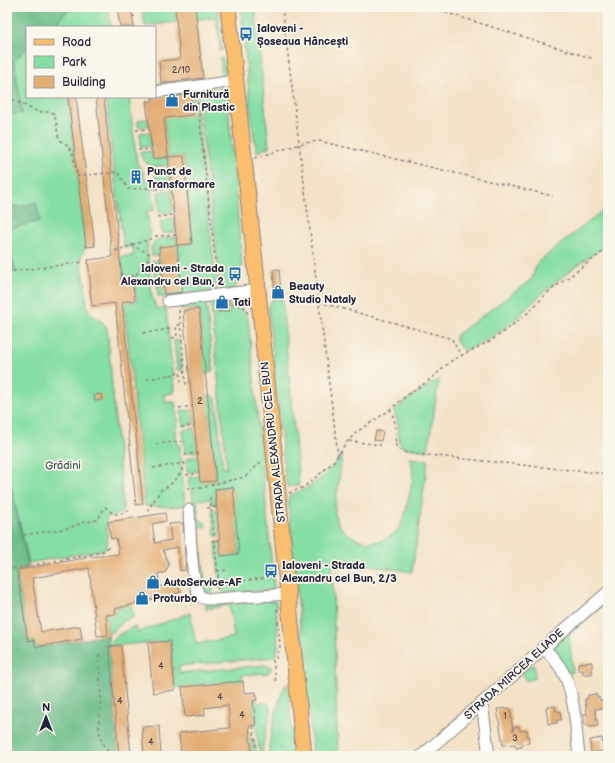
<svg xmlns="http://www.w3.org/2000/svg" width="615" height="763" font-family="'Balsamiq Sans',sans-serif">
	<rect width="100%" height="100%" fill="#fbf7ec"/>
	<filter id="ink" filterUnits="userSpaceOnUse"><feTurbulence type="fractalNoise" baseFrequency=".025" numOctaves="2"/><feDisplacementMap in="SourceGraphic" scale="8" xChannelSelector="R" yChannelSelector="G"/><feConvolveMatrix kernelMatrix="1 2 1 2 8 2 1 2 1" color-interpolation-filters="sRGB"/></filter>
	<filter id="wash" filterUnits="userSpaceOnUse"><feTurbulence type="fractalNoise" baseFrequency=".012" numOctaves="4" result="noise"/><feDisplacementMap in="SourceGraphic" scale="16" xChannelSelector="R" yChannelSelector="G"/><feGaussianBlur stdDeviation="0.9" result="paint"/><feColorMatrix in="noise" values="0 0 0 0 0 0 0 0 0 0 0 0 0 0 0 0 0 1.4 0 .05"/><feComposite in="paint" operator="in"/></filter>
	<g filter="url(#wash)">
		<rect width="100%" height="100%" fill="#f3e2c6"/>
		<path fill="#85dea3" stroke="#54806f" d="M72,7H108L111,27H51Z
			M142,7H218L222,50L220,51L216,17L145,26Z
			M241,7H255L269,147L257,152L252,126Z
			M27,48V97H68L86,247L81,256V262L85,282L87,307L89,312L104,324L107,328L123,508V511L121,513L106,518C105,528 111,540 105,549L29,563L7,469V273L15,271L7,236V229L40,221L20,207L11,205L7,184V115L22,113L14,60Z
			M220,57L224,60L227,77L155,87V84L222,78Z
			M228,87V103L242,263V267L238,271L235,288L221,291L197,90Z
			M194,91L217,291L165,298L158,296L157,285H163L160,255L152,256L151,247C156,237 166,238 176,237L177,245L192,244L184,156L168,157L169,165C157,167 143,168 140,152L152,151L153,159L168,157L164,118L177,93Z
			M106,97H129L137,163L143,172L145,179L149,180L152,187L155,210L147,211L150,236L147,247L152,297L154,300L156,309L166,308L174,390L173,393L164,394L165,402H175L178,426L175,429L177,444L180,446L185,505C172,508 158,506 145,506L124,303L137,301L133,276H123L121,257L134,255L133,247L124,248L114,174Z
			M148,118L149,126L138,127V121Z
			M150,132L151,146L141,147L140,133Z
			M169,171L171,185L157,186L155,172Z
			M171,190L173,212L160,213L158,192Z
			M608,206V244L576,266L545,291L508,326L485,341L463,351L456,341L455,336L532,279L537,263Z
			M174,218L175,232L162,233L160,220Z
			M161,261L163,278L155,280L153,262Z
			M228,295H235L243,310L248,317L274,588L273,590L225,593L220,589L216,544L220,542L222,556L239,554L232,487L215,489L216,505L211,504V499L197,500L199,520L205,522L206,526L199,527L205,584H213V593H208L202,590L198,579L192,490L188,485L189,477L200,476L201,482L216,481L207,395L212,396L216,399L223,468H227L211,305L212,300L215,297L217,314L230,313Z
			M282,299L299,485L287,487L285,477L268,306L272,300Z
			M204,300L206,302L213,369L212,371L205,375L199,309L181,310L180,302Z
			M179,340L182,370H177L174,341Z
			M439,379L428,451L402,447L399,441L398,424L394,411L412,396Z
			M193,410L194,424L183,426L181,413L182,411Z
			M195,428L197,452L185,453L183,430Z
			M342,455C340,468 339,481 337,494C336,500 334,507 335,513C336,532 361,545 379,541C385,540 393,535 397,531C405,522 406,507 409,496C412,483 416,471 409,458L428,460L412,572L332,559L338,756H313L288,501L289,496C295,492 302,491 307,488C321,480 332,467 342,455Z
			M198,456L199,471L187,472L186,458Z
			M214,510H217L220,537L215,536L212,511Z
			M115,555L131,604L134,617L124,621L108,635L106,615L116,613L115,609L121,608Z
			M603,599L608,601L569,635L573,672L568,673L553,646Z
			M272,601L276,602L278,647L275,657L179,666V673L266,665L271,667V670L268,673L242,675L243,681L175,688L170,641L109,646L118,635L135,626L138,632L190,613L196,644L234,637L229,605L206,609V605Z
			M532,665H534L535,678L526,681L522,672Z
			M286,684L288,686L294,756H269C268,739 278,699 286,684Z
			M257,700L258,703H267L270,705L271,711L264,739L262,756H260L253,703L244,702Z
			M250,738L254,739L256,756H252Z"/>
		<path fill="#6cbd89" stroke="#477062" d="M7,7H72L51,27H27V48L14,60L22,113L7,115Z
			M7,184L11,205L20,207L36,202L40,221L7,229Z
			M7,236L15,271L7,273Z
			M7,469L29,568L17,570L28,641L34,640L36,647L108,635L119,756H7Z"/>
		<g id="blocks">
			<path fill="#e3ae74" d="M117,7H131L134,27H120Z
				M175,7H195L203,78L161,83L159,61L180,59Z
				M191,94L193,115L164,118L168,157L153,159L146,101H153L152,98Z
				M68,97H76L95,246L86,247Z
				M96,97H104L122,279L132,278L135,300L122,302L143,504L136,505L115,303L92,306L90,289L91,288L88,260L112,257Z
				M184,156L192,244L177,245L168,157Z
				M139,172L140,180L132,181L131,174Z
				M177,245L182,292L164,294L159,247Z
				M279,269L281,294H275L273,270Z
				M228,301L229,311L218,312L217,302Z
				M199,309L216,481L200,482L183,311Z
				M101,394L102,400L95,401L94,395Z
				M376,431L383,432L381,441L374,440Z
				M233,487L239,554L221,556L215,489Z
				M165,513L166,521L152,524L155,543L171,540L169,524L183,523L186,570L180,571L178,547L163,550L169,565L165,573H158L159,583L157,587L177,583L181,592L115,609L116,614L106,615L108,635L97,636L89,568L32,578L41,632L80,626L82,639L36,647L34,640L28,641L17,570L91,557L119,554L116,538L111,539L108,522Z
				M170,641L175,690L153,693L148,643Z
				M121,645L131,756H119L109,646Z
				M592,662V674H583V670H578V663Z
				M243,681L244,693L256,692L257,700L253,701L256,725L249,726L252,756H181L179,733L230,728L228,705L204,708L205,715L185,717L182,687Z
				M596,694L597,697H599L600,701L604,700L605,708L595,709L598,726L589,727V725H585L583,714H587L585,699L588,698V695Z
				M555,706L556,711H560L561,720H557V723L548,724L546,707Z
				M510,708L513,731H514L513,727H519L520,731L527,730L529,743L522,744V747L516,748L515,744L503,745L497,709Z
				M159,726L161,756H144L142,727Z
				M602,738L603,751L591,753L590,740Z"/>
		</g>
	</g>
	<g filter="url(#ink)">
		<use href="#blocks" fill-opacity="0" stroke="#8a8280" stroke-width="1"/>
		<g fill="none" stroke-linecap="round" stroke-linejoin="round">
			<g stroke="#8a8280" stroke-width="13">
				<path id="minor" d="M155,92L235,81
					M168,301L258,290
					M189,510C190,525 191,586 200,596C204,600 209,599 215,599L288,594
					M543,647C551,655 559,664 564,674C575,695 576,732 579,756
					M482,703L489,756
					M421,756C484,702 545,646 608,592"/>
			</g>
			<g stroke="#8a8280" stroke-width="17">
				<path id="major" d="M228,7L258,290L304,756"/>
			</g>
			<path stroke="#8a8280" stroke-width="1.5" stroke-dasharray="3 3" stroke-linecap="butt" d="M282,7L338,455
				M428,7L591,58
				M132,16H138
				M197,96L218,285
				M7,97L38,112H51L53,113L56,120L58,136L61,141L67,145L72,151L77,176L118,172L128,189L154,188
				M136,130L150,129
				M138,150L152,149
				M255,158L304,143L319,141L553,196
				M149,171L169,168
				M155,189L171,188
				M157,217L174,215
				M155,236L176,235
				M131,245L150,254
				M115,251L153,238
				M7,272L84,262
				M135,276L138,280C146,283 154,283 163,282
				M120,280L121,278L135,276L147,260L161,258
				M237,282L239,272L243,266
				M240,301L249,315
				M319,302L449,338L452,339L457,349L462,355
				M232,304L242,306
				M179,310L186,386
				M143,333L171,329
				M172,338L177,337L176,325H180
				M175,373L180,372L181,381H185
				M147,379L175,374
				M179,408L193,406
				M390,409C392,414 395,420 395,425C398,440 389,449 408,453L608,474
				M181,427L195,426
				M349,441L381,445
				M156,444L182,441
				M184,455L197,453
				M153,468L185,463
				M186,475L199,473
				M187,488H202L211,485L245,477L263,460
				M289,493L304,487L321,473L335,460L345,444L358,431L384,414L409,394L431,379L451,361L490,341L504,332L529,312L547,293L608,248
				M210,497L219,586L217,590
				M207,508L216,507
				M147,511L161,490L170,485L180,474L185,463
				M24,535L58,530L72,527L83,522L93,521L98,519L105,507C108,509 110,512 113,513C119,516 126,512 130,509
				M211,541L220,540
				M7,570L94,554L104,551L111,545
				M217,571L229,570
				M219,584L274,577
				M277,609L280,647L276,655L277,660
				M99,654L101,701L99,720V731L102,742L111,756
				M273,660L276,682
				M253,726L258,756"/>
			<use href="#minor" stroke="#fff" stroke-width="11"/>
			<use href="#major" stroke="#fbbd6e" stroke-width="15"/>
		</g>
	</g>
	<defs>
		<g id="bus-bare" transform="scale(1.08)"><path d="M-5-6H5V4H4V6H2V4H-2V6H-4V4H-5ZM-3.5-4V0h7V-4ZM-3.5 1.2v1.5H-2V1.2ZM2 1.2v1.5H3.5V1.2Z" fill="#1f6fb2" stroke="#fbf7ec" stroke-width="2.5" paint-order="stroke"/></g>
		<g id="shop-bare" transform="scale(1.08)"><path d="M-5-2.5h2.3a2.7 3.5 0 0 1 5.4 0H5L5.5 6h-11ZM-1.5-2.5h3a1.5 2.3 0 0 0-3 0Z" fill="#1f6fb2" stroke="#fbf7ec" stroke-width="2.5" paint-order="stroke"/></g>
		<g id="building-bare" transform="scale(1.08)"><path d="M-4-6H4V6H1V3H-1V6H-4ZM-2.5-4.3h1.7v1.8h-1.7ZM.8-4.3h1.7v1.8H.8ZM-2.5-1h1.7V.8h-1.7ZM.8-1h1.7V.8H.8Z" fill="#1f6fb2" stroke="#fbf7ec" stroke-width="2.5" paint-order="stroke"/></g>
	</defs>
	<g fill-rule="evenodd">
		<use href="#bus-bare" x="246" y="34"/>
		<use href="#shop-bare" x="172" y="100"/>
		<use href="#building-bare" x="136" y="177"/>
		<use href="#bus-bare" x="235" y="274"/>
		<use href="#shop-bare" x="278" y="292"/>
		<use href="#shop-bare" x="222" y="302"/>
		<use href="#bus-bare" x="271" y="571"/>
		<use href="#shop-bare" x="153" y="582"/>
		<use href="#shop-bare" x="142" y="598"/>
	</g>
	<g text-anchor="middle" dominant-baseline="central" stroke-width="3.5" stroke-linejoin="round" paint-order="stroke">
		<g font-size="9" fill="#524549">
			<text x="181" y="70">2/10</text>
			<text x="200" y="401">2</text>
			<text x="161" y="666">4</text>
			<text x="220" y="697">4</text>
			<text x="120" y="701">4</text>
			<text x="242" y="715">4</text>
			<text x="505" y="716">1</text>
			<text x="515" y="738">3</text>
			<text x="151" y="742">4</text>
		</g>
		<g font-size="11" font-weight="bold" fill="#22223b" stroke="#fbf7ec" text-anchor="start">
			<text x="257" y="28">Ialoveni -<tspan x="257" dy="13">Șoseaua Hâncești</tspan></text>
			<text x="183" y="94">Furnitură<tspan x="183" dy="13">din Plastic</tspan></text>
			<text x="147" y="171">Punct de<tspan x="147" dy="13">Transformare</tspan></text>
			<text x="224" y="268" text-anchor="end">Ialoveni - Strada<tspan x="224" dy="13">Alexandru cel Bun, 2</tspan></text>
			<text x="289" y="286">Beauty<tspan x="289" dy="13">Studio Nataly</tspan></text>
			<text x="233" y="302">Tati</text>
			<text x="282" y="565">Ialoveni - Strada<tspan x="282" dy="13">Alexandru cel Bun, 2/3</tspan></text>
			<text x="164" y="582">AutoService-AF</text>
			<text x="153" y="598">Proturbo</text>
		</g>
		<g font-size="11" fill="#22223b" stroke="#fbf7ec">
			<text transform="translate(273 442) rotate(-96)">STRADA ALEXANDRU CEL BUN</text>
			<text transform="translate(514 674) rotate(-42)">STRADA MIRCEA ELIADE</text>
		</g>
		<g font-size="11" fill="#405a5a" stroke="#fbf7ec">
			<text x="63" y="465">Grădini</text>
		</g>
	</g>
	<rect width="615" height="763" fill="none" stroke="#fbf7ec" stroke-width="24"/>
	<rect x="26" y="26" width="130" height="72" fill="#fbf7ec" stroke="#a4a2a5"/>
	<rect x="34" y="39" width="20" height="6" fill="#fbbd6e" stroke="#a4a2a5"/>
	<text x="62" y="46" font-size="12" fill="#22223b">Road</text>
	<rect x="34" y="56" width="20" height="12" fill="#85dea3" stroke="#a4a2a5"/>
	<text x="62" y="66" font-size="12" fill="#22223b">Park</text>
	<rect x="34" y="76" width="20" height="12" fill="#e3ae74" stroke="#a4a2a5"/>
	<text x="62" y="86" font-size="12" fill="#22223b">Building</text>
	<g transform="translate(46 717)" stroke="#fbf7ec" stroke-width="3" paint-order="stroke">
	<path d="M0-3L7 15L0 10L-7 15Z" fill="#22223b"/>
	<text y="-6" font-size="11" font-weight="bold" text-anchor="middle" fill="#22223b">N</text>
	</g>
</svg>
